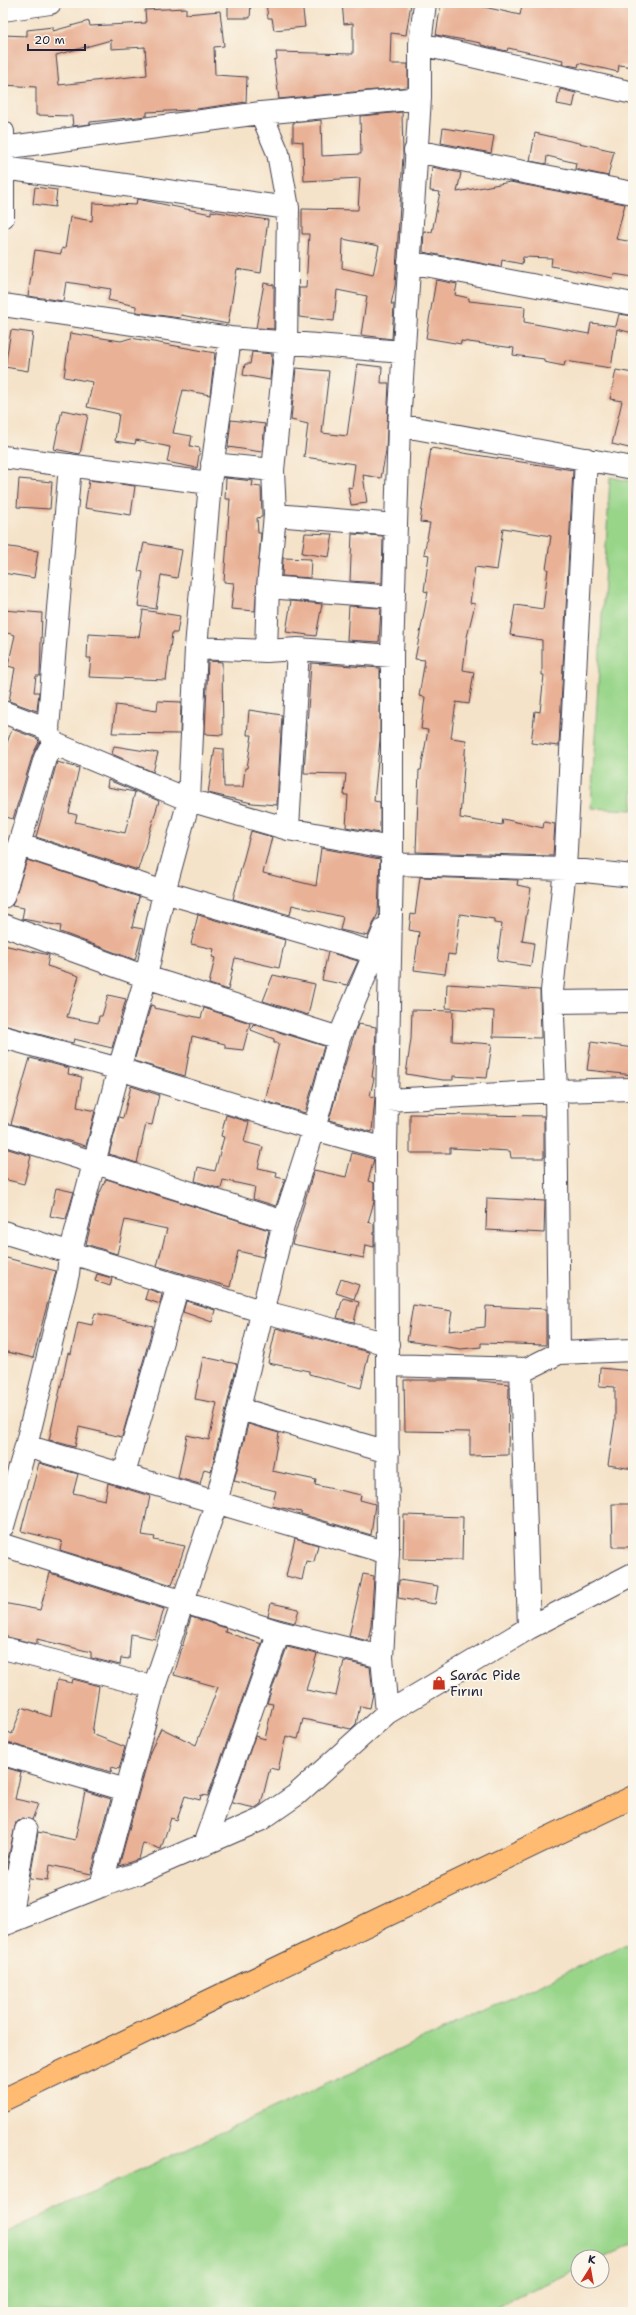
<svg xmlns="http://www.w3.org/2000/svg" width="636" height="2315" font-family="'Shantell Sans',sans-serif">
	<rect width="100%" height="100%" fill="#fbf7ec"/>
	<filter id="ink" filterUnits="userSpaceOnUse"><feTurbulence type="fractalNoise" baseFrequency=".025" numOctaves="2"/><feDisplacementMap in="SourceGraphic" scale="8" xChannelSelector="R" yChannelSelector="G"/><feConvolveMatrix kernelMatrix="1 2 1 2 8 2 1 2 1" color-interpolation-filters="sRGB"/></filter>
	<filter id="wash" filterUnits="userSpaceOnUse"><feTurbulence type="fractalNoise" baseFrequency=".012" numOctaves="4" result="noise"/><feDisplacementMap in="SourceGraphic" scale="16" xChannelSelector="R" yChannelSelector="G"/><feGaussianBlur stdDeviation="0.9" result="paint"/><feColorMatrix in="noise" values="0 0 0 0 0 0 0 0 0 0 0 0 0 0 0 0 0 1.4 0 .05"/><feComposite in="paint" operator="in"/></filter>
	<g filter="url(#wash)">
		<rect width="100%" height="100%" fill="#f5e3c9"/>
		<path fill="#98d589" stroke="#5d7c62" d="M610,477L633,482V810L591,808Z
			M633,1941V2243L602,2257H578V2269L487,2312H3V2234Z"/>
		<g id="blocks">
			<path fill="#e9b297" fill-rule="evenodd" d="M228,3H251L250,18H228Z
				M266,3H302L305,27L274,30L272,18H268Z
				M342,3H411L406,35L391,33L390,64H408V87L279,99L274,60L277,59L276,52L353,54V23L344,24Z
				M441,3H476L475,5L520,15L522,5L529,7V3H633V67L619,65L618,72L579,63L578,67L562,64L563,60L508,48L507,51L502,50L481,45V43L436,35Z
				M186,8V14L220,11L224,46L214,47L215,75L247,77L246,102L190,110L147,112V116L90,122V124L73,126L72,116L36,115V87L3,85V35L27,36V30L53,27V31L89,21L90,26L146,23L145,10ZM111,40V49L145,47L147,75L59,85L56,55Z
				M560,89L576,93L573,107L557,104Z
				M402,112L403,156L395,286L391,304H394L392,339L361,335L367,296L337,290L334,321L299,317V288H306L309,234H302V209L358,210L360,178L304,181L303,142L293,141V123L321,120L322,156L361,154L360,116ZM343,239L379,246L373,275L342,268Z
				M443,128L494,136L491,153L441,143Z
				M535,133L614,151L608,176L575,169L576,163L547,156L546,164L530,161Z
				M432,167L461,173L457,192L510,182L625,204L616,239L633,242V277L614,274L613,278L551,266L552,258L523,257L522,264L502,260L501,267L423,252L424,231L432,232L440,192L430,191Z
				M35,187L57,190L55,207L33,204Z
				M137,199L211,214V211L268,220L261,273L237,269L228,324L181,315L180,318L136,312V306L108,300L111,289L66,282L63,301L28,296L35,250L61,254L62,248L65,249L70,217L92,221L93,203L136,205Z
				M436,280L457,284L455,295L469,298V301L525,307L524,322L589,334L591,323L616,326L619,314L633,316V333L617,329L611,368L565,361L564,366L544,362V359L513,355L514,348L461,341V344L426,338Z
				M264,283L274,285V329L256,328Z
				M11,330L33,333L28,371L5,367Z
				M70,333L121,341L131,338L215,353L210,395L183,390L173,433L192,436L190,446L200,448L197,468L167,462L170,447L136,440L135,444L115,441L119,414L87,407L93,382L64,377Z
				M252,352L272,354L270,380L243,375L245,364H250Z
				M357,364L382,367L381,383H389L386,451L381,478L363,475L367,503L351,505L348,487L352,488L355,464L304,457L308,424L291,420L296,368L329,371L322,433L347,436Z
				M616,370L633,373V449L612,444L622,401L610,399Z
				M62,410L88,415L80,454L54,449Z
				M231,420L265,424L262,452L228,447Z
				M431,448L573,470L559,746L531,743L535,711L540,712L544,675H542V640L510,635L515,605L543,609L548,569H546L551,536L503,528L497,570L475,567L470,603L475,604L467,637L463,670L474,672L469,704L456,702L451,738L466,740L460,818L502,825L503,819L543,828L544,822L555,824L553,856L416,852L419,770H421L428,730L421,729L425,697L419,696L425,660L415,659L428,592L424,591L429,555L424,554L430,523L420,522Z
				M226,478L253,481L252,486L261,487L262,515V517L257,518L258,533H261L255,611L231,609L234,583L224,582L230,499H225Z
				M19,479L52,482L50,509L17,507Z
				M89,480L135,486L131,515L85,508Z
				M305,533L333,534L329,557L302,553Z
				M352,534L383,536L382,583L350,581Z
				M144,543L182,550L177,578L161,575L156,609L138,606L143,572L138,571Z
				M3,546L38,551L34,578L3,573Z
				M283,558L311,559L310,578L282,576Z
				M291,601L322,604L316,636L286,632Z
				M349,606L381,608L379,642L347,640Z
				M3,610L42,613L40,674V676H36L34,692H39L37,711L9,701L15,668L8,666L15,635L3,632Z
				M143,610L180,616L177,633H172L166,680L89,677L91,658H87L88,634L139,637Z
				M208,661L222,662L223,735L205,734Z
				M311,663L380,668V740L374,801L380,802V833L346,827L348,795H344L346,774L304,773Z
				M158,701L181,702L180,734L112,733L116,705L157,711Z
				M249,710L282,715L277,805L252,803L208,793L215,748L223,749L224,787H243L245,768H247L252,735H247Z
				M12,729L38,739L39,742L33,754L13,819L3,816V754Z
				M114,746L158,753L153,772L112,754Z
				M57,762L79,768L69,813L77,815L75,822L125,833L135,792L107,787L108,780L159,801L138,870L36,837Z
				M251,831L272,837L263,873L316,886L321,848L380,859L378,913L368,936L340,930L343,917L292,905L290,915L233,899Z
				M27,860L139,897L132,927L143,929L135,960L60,932L61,926L22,919L24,908L12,906Z
				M420,877L518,880L517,885L531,888L522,941L534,943L531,966L497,961L502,924L494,923V919L460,914L455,955L448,954L445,974L414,970L419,932L409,930L411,914L415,915Z
				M198,915L285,940L279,968L235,958L228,990L209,984L215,958L212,957L214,949L191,944Z
				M3,945L49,955L47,966L79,976L67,1017L98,1023L99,1016H102L108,995L126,999L112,1048L74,1039L73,1043L3,1025Z
				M328,952L358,961L347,985L322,980Z
				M273,975L315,984L308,1015L263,1001Z
				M447,984L540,990L541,1038L493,1037L494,1011L446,1008Z
				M151,1005L154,1006V1008L201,1018L204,1008L250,1023L243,1050L225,1048V1044L192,1036L185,1076L134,1061Z
				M412,1010L453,1011L452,1041L492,1044L487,1078L453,1076V1080H443L406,1074L411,1039Z
				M253,1024L324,1046L305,1113L265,1101L279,1043H274V1039L251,1030Z
				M358,1024L376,1027L375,1055L372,1077L374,1078L370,1096L375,1097L372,1132L329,1120L350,1047Z
				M591,1042L633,1048V1075L587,1070Z
				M30,1058L69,1068L68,1074L82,1077L77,1107L95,1111L86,1146L11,1124Z
				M131,1086L159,1095L152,1125L146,1124L137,1163L109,1154L119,1117L123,1118Z
				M410,1114L544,1116V1158H511L510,1151L450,1148V1153H410Z
				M226,1115L249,1122L244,1142L263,1147L258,1168L277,1172L276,1177L285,1179L276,1206L253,1199L255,1187L223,1180L221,1189L195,1181L198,1167L215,1171L224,1137L221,1136Z
				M5,1148L31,1156L24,1184L3,1179Z
				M352,1153L374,1159L368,1181L374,1183V1202L368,1222L374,1224V1247L366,1245L364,1258L292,1244L314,1170L346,1177Z
				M106,1179L269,1230L263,1257L238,1251L230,1287L157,1266L167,1229L125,1220L117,1254L86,1244L98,1197Z
				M56,1188L74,1192L66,1219L50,1216Z
				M487,1198L545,1201L544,1233L486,1230Z
				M3,1257L56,1271L33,1358L3,1351Z
				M97,1274L112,1278L110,1286L95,1281Z
				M341,1279L359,1285L354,1299L336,1293Z
				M148,1289L162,1294L160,1304L145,1299Z
				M343,1298L359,1302L354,1322L337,1318Z
				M186,1301L215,1310L212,1322L183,1312Z
				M413,1305L452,1311L449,1331L485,1327L486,1306L546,1309V1345L481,1343V1347L461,1349L407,1341Z
				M95,1313L153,1326L122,1437L79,1427L75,1447L49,1440L68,1353L71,1354L78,1322L92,1325Z
				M276,1328L369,1352L361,1388L309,1374V1371L268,1363Z
				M203,1357L237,1364L211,1471L204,1469L200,1484L178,1478L187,1435L209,1440L217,1403L195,1399Z
				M600,1368L633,1371V1469L608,1465L615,1420V1387L599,1386Z
				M404,1380H472L509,1384L508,1455L470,1456V1432L405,1431Z
				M248,1424L279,1433L272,1471L316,1480L315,1485L361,1495L360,1500L375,1504L371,1535L301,1514V1512L272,1506L276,1491L234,1481Z
				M39,1463L78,1474L73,1493L105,1500L108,1483L150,1496L142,1535L155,1537L154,1540L185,1546L172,1585L60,1550L62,1541L21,1531Z
				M612,1504H633V1547H613Z
				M404,1515L463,1517L462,1560L403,1559Z
				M295,1538L318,1545L314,1562L306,1561L302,1580L286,1576Z
				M50,1573L164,1609L155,1639L131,1634L129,1659L121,1658L120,1665L91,1658V1652L37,1639V1644L3,1636V1603L40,1610Z
				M363,1574L374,1576L371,1626L368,1641L349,1636Z
				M399,1580L438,1586L435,1604L398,1598Z
				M271,1603L299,1609L295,1623L268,1616Z
				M191,1617L226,1628L225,1632L262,1644L263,1640L208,1796L201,1795L200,1800L185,1796L177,1820L171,1818L161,1849L143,1843L139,1859L119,1866L150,1752L161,1728L196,1745L218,1687L174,1675Z
				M287,1647L317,1654L306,1690L336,1696L344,1661L370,1667L373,1693L370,1708L360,1706L356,1724L351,1729L303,1719L298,1739L286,1736L278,1770L270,1768L261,1804L255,1808L232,1803L255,1736L265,1739L273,1704L267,1703Z
				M73,1679L99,1686L92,1734L125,1747L119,1769L112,1767L111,1772L5,1742L8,1732L12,1734L22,1707L51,1717L57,1680L72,1683Z
				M3,1767L21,1772L15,1799L38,1804L32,1820L22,1818L16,1822L6,1868L3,1874Z
				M85,1791L111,1799L91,1874L50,1865L48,1880L30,1878L38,1832L75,1840Z"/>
		</g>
	</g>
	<g filter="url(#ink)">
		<use href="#blocks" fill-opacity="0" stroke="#423f50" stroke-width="1"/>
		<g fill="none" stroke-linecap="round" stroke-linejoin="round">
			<g stroke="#423f50" stroke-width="24">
				<path id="minor" d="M3,10L50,3
					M420,44L633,93
					M261,113L278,153L288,208L286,344L273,470L275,515L268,587L266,651
					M3,132V217
					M3,148L261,113L420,98
					M415,151L633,193
					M4,168L288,208
					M409,262L633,304
					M3,305L230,338L403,352
					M399,425L633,468
					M3,457L210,483
					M212,464L273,470
					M275,515L396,525
					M268,587L394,597
					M196,648L266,651L298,649L392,656
					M3,712L48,729
					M53,743L189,800L288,829L391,848
					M288,829L298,649
					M20,845L164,892L375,953
					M392,864L565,869L633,876
					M3,897L45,758L53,743L48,729L70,465
					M3,925L146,977L339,1038
					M553,1002L633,1001
					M3,1037L119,1069L314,1129L386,1149
					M387,1100L556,1091L633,1089
					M3,1134L284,1222
					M3,1232L261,1311L388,1344
					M559,1353L556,1091L552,991L565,869L586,459
					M387,1365L527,1369L559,1353L633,1350
					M521,1369L529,1628
					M240,1409L388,1452
					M26,1446L388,1553
					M124,1474L178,1285
					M3,1526L26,1446L68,1274L70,1254L119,1069L146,977L164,892L189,800L196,648L210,483L230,338
					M3,1545L279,1632L382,1657
					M3,1648L154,1687
					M387,1713L382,1657L388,1553L386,1149L392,864V656L399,425L420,98V44L425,3
					M3,1754L126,1790
					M204,1845L279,1632
					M101,1886L154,1687L216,1504L284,1222L314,1129L339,1038L385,928
					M9,1923L26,1830
					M3,1925L101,1886L138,1873L260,1820L296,1795L387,1713L529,1628L633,1574"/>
			</g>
			<g stroke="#423f50" stroke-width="24">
				<path id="major" d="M3,2100L633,1797"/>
			</g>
			<use href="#minor" stroke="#fff" stroke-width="22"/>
			<use href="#major" stroke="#febb71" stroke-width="22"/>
		</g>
	</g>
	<defs>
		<g id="shop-bare" transform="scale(1.08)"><path d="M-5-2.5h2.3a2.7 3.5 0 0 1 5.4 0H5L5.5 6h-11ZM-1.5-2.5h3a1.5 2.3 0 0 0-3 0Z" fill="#c8321e" stroke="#fbf7ec" stroke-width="2.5" paint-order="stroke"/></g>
	</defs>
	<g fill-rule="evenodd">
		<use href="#shop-bare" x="439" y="1683"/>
	</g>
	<g text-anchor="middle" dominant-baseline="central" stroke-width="3.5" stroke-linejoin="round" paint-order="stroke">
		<g font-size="14" fill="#22223b" stroke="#fbf7ec" text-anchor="start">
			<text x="450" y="1675">Sarac Pide<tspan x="450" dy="16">Fırını</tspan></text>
		</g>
	</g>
	<rect width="636" height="2315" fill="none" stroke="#fbf7ec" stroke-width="16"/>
	<g transform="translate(590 2269) rotate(11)"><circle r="19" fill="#fbf7ec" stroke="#a4a2a5"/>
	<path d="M0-3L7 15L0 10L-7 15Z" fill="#c8321e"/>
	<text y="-6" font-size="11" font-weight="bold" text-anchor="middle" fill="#22223b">K</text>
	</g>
	<path d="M28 44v6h57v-6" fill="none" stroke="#22223b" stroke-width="2"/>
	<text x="34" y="44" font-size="12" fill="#22223b" stroke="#fbf7ec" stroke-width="3" paint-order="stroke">20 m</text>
</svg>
